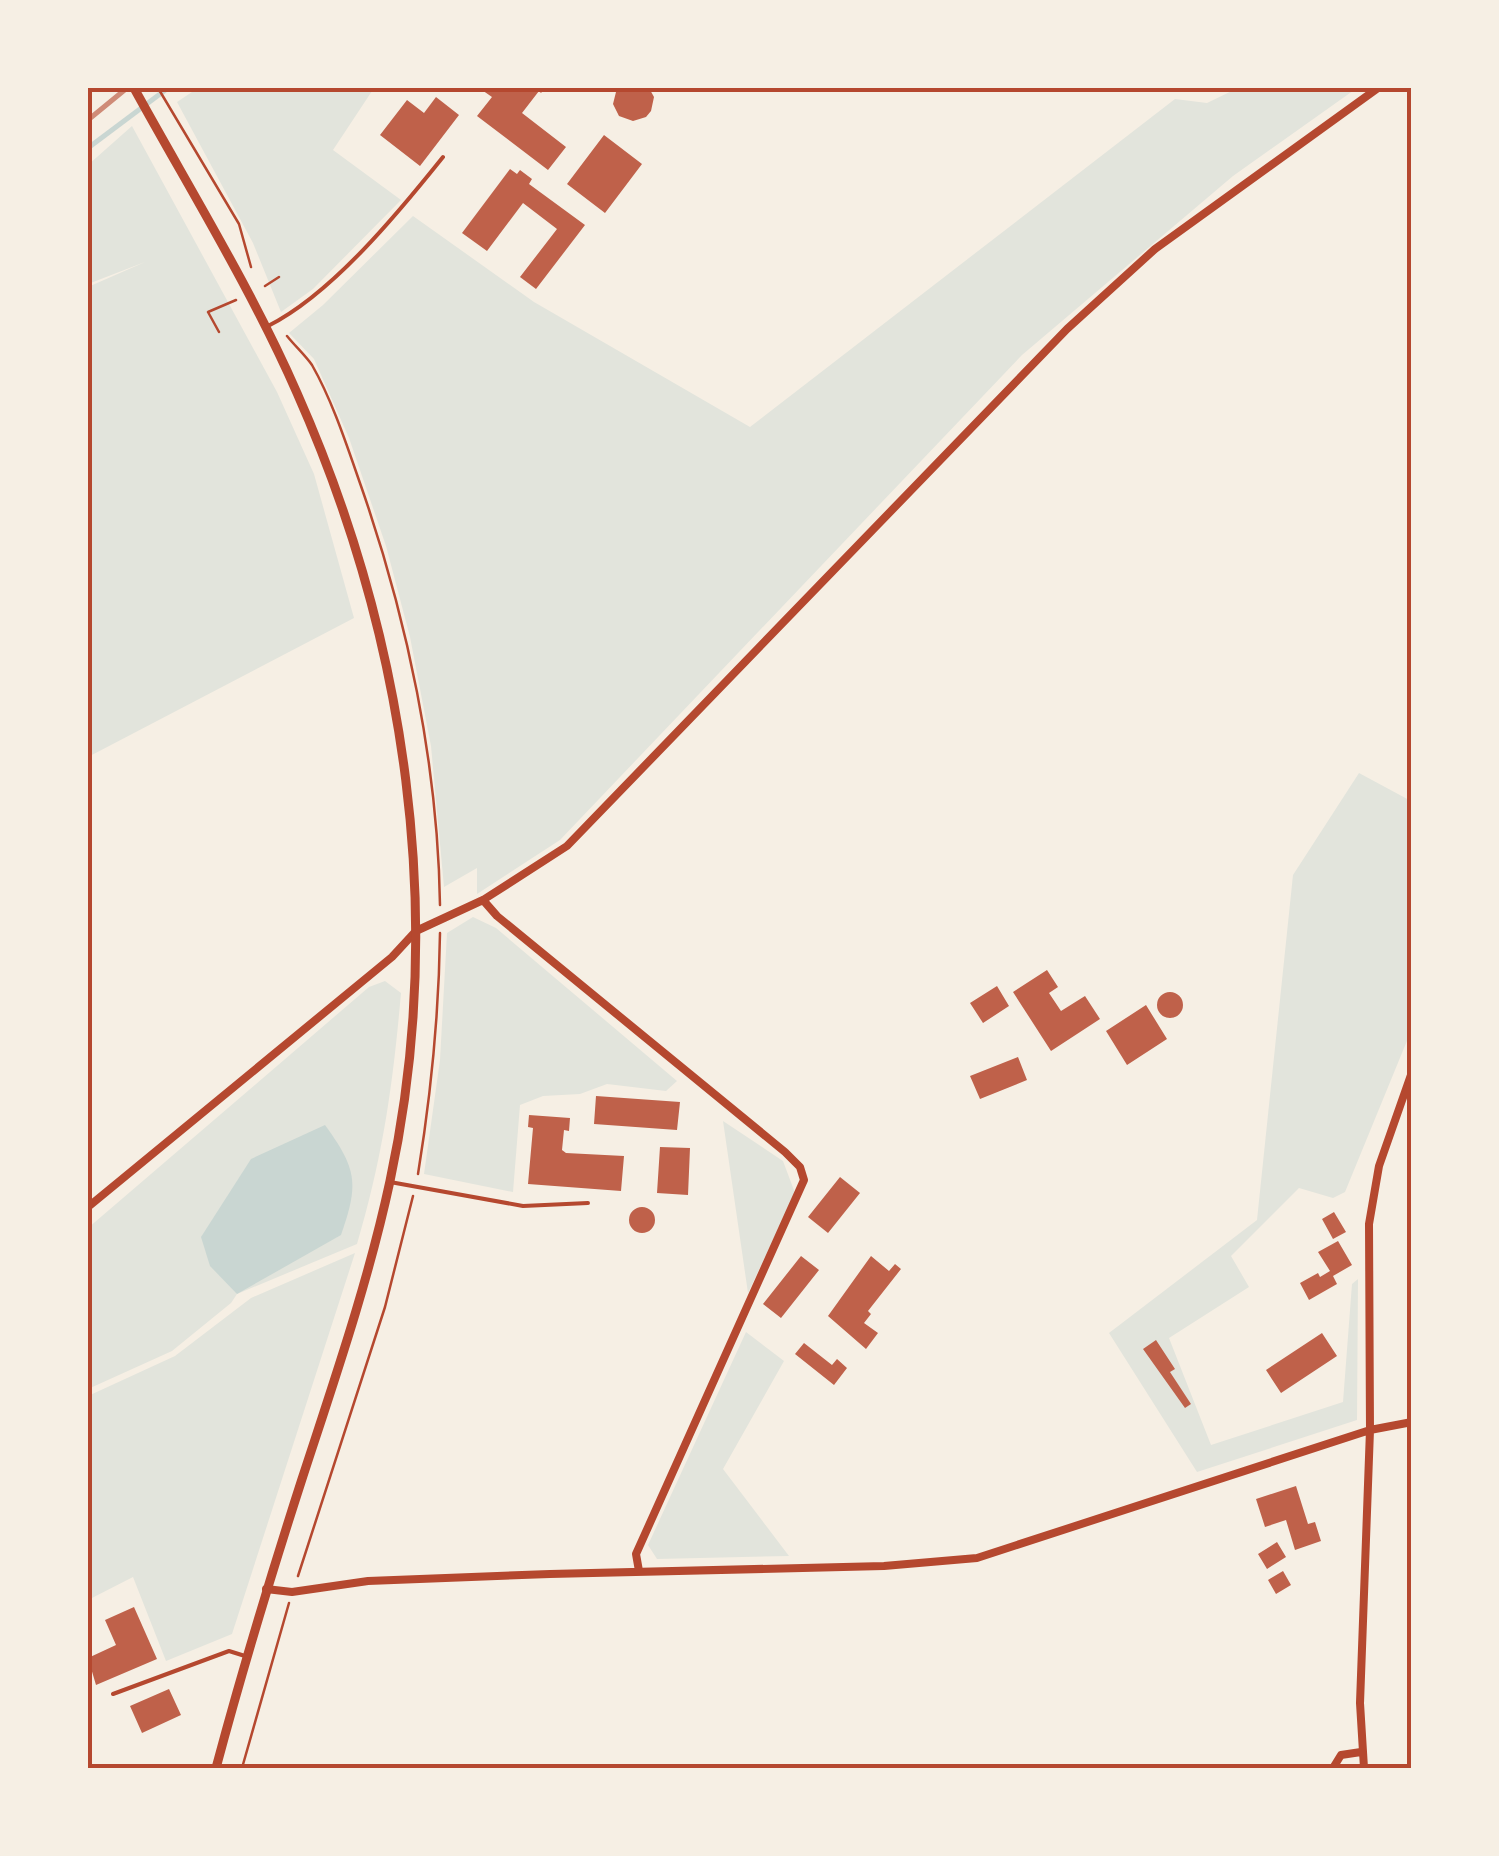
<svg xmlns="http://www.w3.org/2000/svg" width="1499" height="1856" font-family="Overpass,sans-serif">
	<rect width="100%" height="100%" fill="#f6efe4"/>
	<path fill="#e2e4dc" d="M198,88H374L333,150L401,200L313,289L281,312L253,243L177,102Z
		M1238,88H1357L1233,176L1022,355L560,840L477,894V868L444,887L431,746L410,637L386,546L349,438L314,359L289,333L323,305L413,216L534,302L750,427L1175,99L1207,103Z
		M132,126L277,392L314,474L354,618L88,757V287L145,262L88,284V165Z
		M1359,773L1411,801V1031L1345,1192L1333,1198L1299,1188L1231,1256L1249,1287L1169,1338L1211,1445L1343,1402L1352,1284L1358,1279L1357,1420L1197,1472L1109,1333L1257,1220L1293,875Z
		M473,917L496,928L677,1081L666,1091L607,1084L580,1094L543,1096L520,1105L513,1192L424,1174L440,1060L447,933Z
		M385,981L401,993C393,1084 383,1156 357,1244L237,1294L231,1303L172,1351L88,1389V1228L369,987Z
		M723,1121L783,1161L795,1193L748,1293Z
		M355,1253L232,1634L166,1661L133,1577L88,1600V1396L175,1356L251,1298Z
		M746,1332L784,1361L723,1469L789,1556L657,1559L648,1545Z"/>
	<path fill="#c9d6d2" d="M325,1125C357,1169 359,1184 341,1235L237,1294L210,1266L201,1237L251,1159Z"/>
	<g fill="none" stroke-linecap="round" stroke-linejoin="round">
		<path stroke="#c9d6d2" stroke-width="5" d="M88,148L168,88"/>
	</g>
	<path fill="#bf614a" d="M479,88H545L541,93L539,91L522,113L566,147L548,170L477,116L492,97Z
		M617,88H649L654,97L651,111L646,117L633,121L619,116L613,104Z
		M436,97L459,115L420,166L380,135L407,100L424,113Z
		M604,135L642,164L605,213L567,184Z
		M510,169L517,174L520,170L532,179L529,184L585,225L536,289L520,277L557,229L523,203L487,251L462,233Z
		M1047,970L1058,987L1049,993L1061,1011L1085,996L1100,1019L1051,1051L1013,992Z
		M997,986L1009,1006L983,1023L970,1003Z
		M1157 1005a13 13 0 1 1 26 0a13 13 0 1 1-26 0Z
		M1146,1005L1167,1039L1127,1065L1106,1031Z
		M1018,1057L1027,1080L980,1099L970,1076Z
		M596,1096L680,1102L677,1130L594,1124Z
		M529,1115L570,1118L569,1131L564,1130L562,1150L566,1153L624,1156L621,1191L528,1184L533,1128L528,1127Z
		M660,1147L690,1148L688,1195L657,1193Z
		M840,1177L860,1193L828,1233L808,1217Z
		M629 1220a13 13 0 1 1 26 0a13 13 0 1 1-26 0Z
		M1334,1212L1346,1232L1333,1239L1322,1219Z
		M1338,1241L1352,1265L1333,1276L1337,1284L1309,1300L1300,1283L1318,1273L1320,1277L1330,1271L1318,1252Z
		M801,1256L819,1270L781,1318L763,1304Z
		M871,1256L889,1271L895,1264L901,1269L868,1311L871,1314L864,1323L878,1333L866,1349L828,1316Z
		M1322,1333L1337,1356L1281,1393L1266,1370Z
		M1156,1340L1175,1369L1170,1372L1191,1404L1185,1408L1143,1349Z
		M804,1343L832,1365L837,1359L847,1368L834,1385L795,1354Z
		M1296,1486L1308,1524L1315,1522L1321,1541L1295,1550L1286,1520L1265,1527L1256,1499Z
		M1277,1542L1286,1557L1267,1569L1258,1554Z
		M1283,1571L1291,1585L1276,1594L1268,1580Z
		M134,1607L157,1659L96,1685L88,1658L116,1645L105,1620Z
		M169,1689L181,1715L142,1733L130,1706Z"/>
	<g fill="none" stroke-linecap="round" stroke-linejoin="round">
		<path stroke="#b5482f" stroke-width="2.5" d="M158,88L239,224L251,267
			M265,286L279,277
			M219,332L208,312L236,300
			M287,336C295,346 305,355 312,365C333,402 347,446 361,486C407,618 438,764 440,905
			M418,1174C431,1094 439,1014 440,933
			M298,1576L385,1307L413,1196
			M242,1768L289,1603"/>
		<path stroke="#b5482f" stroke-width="4" d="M268,326C332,294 399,212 443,157
			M390,1182L523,1206L588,1203
			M113,1694L229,1651L245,1656"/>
		<path stroke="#b5482f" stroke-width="8" d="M483,900L497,916L785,1152L800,1167L804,1180L636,1554L639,1571
			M88,1207L392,957L416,931L483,900L567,846L1067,329L1155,249L1378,88
			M266,1589L292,1592L368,1581L550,1574L884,1566L977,1558L1370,1430L1412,1422
			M1333,1768L1341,1755L1361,1752
			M1364,1768L1360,1703L1370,1430L1369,1224L1379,1166L1412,1072"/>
		<path stroke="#b5482f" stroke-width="9" d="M134,88C189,188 251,288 297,393C406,639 447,916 390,1181C368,1283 334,1381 302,1479C271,1575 242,1671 216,1768"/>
		<path stroke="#cf8b77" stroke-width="5" d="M88,120L127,88"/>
	</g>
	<rect width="1499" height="1856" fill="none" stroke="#f6efe4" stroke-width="180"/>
	<rect x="90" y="90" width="1319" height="1676" fill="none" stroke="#b5482f" stroke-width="4"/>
</svg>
